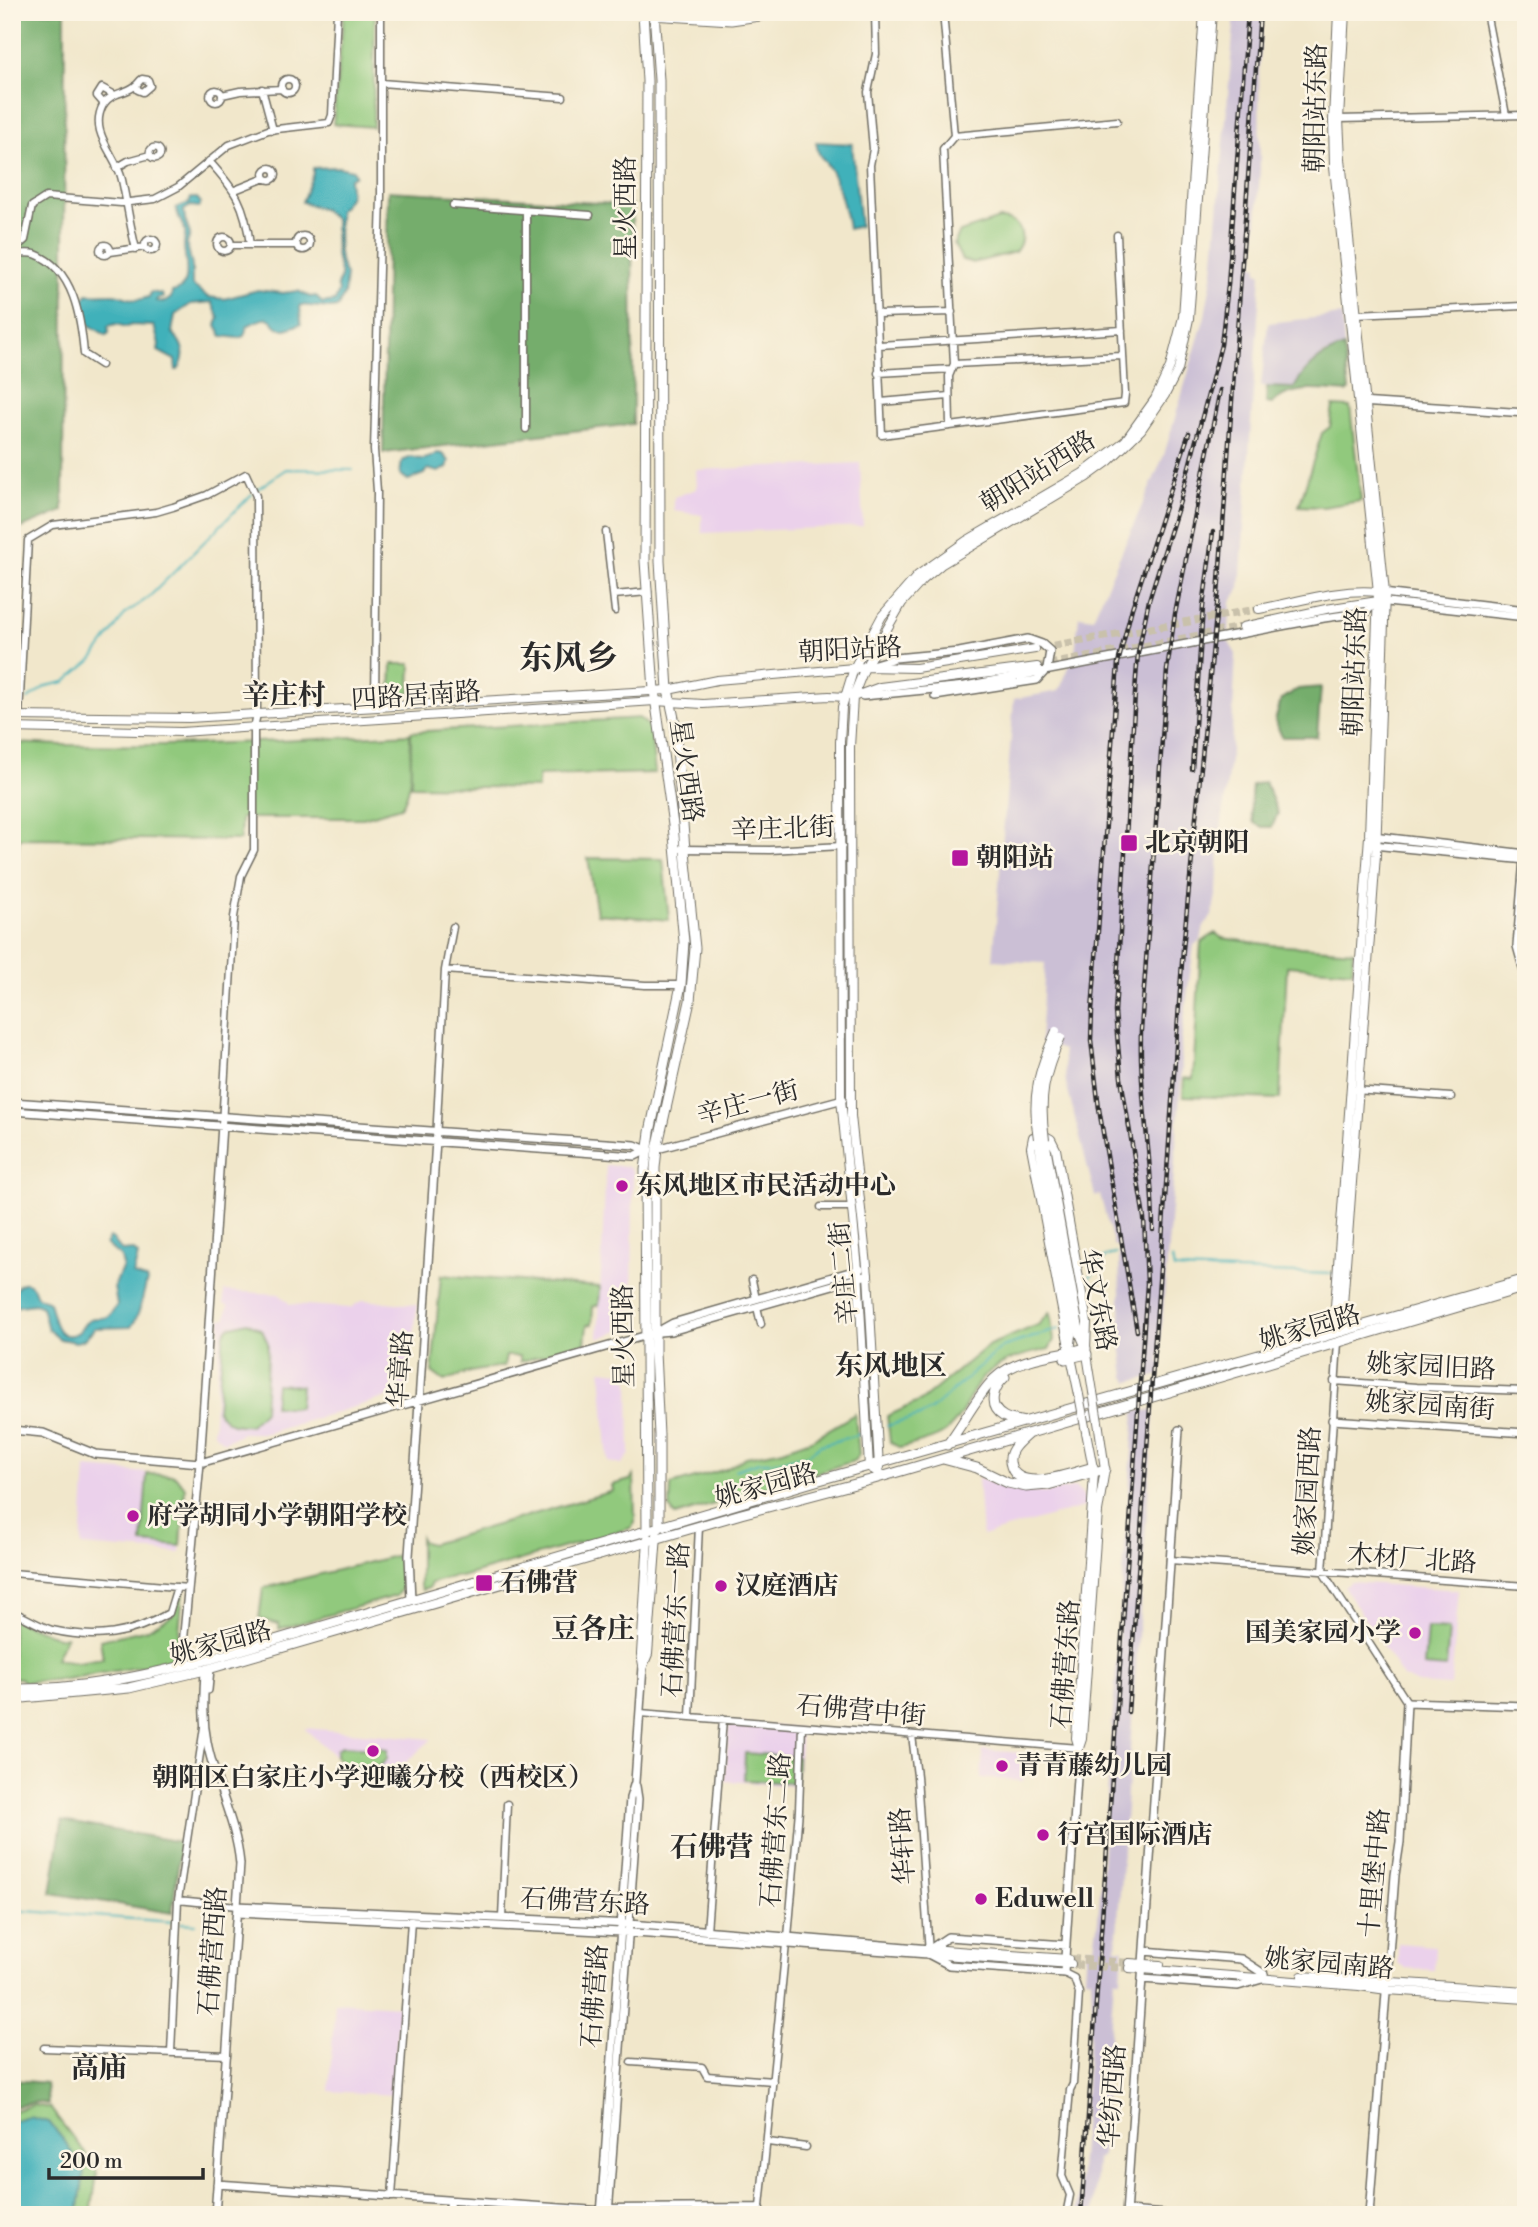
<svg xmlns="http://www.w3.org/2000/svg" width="1538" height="2227" font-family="'Libre Bodoni','Noto Serif SC',serif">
	<rect width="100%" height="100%" fill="#fcf5e5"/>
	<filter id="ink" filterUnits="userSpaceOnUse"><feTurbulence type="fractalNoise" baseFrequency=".0143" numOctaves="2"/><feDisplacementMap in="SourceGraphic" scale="14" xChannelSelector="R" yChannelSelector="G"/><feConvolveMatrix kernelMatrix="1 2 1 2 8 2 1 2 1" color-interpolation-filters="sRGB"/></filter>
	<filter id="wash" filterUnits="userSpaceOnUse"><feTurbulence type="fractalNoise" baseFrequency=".00686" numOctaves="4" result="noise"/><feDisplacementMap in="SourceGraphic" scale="28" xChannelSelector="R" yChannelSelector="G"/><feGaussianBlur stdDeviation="1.57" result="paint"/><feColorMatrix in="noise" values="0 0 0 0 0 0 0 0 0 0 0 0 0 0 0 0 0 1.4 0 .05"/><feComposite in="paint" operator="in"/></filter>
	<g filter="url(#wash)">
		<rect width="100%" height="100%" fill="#f1e7cb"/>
		<path fill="#ebd1eb" d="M860,463L863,526L702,533V515L674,511V497L697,489L696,470Z
			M606,1165L629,1167L633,1172L632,1326L598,1339Z
			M224,1291L279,1294L290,1304L350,1308L363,1300L417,1305L414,1336H407L405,1354L411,1355L408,1381L395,1395L266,1433H242L224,1442L213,1432L221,1319L226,1318L228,1305L224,1304Z
			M601,1370L620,1372L629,1381L630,1454L622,1464L608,1462Z
			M86,1468L174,1475L185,1487L180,1553L81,1546Z
			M978,1478L1010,1490L1045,1493L1076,1487L1090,1505L982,1536Z
			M1350,1582L1459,1590L1451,1686L1417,1684L1403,1677L1344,1587Z
			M729,1723L801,1728L797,1786L725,1781Z
			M304,1728L432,1739L375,1790H372Z
			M983,1750L1021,1753L1023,1781L981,1778Z
			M1398,1943L1435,1946L1434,1970L1405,1968L1400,1965L1398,1963Z
			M335,2002L399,2006L393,2095L329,2091Z"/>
		<path fill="#cbbfd5" d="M1235,12H1263L1259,72L1260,169L1254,265L1258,266L1257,272L1261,273L1240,588L1231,602L1228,641L1236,654L1231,751L1219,845L1217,890L1212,916L1204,926L1201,940L1194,945L1181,1042L1182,1069L1159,1362L1162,1363L1161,1375L1129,1382L1125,1377L1121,1343L1119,1249L1117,1245L1114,1246L1100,1195L1095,1196L1066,1083L1063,1050L1040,1042L1045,963L993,960L1014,699L1059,691L1075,653L1079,616L1093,618L1164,455L1205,316L1213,271Z
			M1342,315L1344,347L1324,354L1302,374L1294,388L1261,386L1268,323Z
			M1135,1410L1154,1411L1116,1948L1123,1949L1121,1979H1114L1101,2156L1097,2160L1093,2215H1077L1092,1999L1091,1978L1085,1977L1087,1947H1094L1098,1920Z"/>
		<path fill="#91c97d" stroke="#5e7a54" stroke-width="2" d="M344,12H375L373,127L333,124Z
			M999,219C1020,219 1028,236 1015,252L973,263L962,260L954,244L960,232Z
			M1333,406L1350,407L1361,501L1323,507L1299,506L1322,433L1330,427Z
			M392,664H411L410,693L391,692Z
			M639,718L650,727L655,773L538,776V788L411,786V732Z
			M410,734C410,758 415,786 401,807L363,818H241L240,840L19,838L15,880H12V743C145,750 277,741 410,734Z
			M588,858L663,859L669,920L597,914Z
			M1215,933L1222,938L1272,945L1354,951L1352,971L1287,966L1280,1099L1183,1096L1184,1078L1193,1079L1201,943Z
			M441,1275L600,1287L599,1305L593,1306L592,1324L587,1325L585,1343L520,1362V1356H506L504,1366L470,1372L444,1381L432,1372Z
			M1050,1312L1054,1340L1049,1349C1022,1355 993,1361 977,1385C966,1402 960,1423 942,1434C931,1441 913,1444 900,1448L890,1442L887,1416L921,1401L989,1345L1038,1325Z
			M247,1322L262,1330L268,1343L264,1411L250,1425C234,1426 225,1424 217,1409L224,1333L229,1327Z
			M276,1384L301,1386L299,1408L274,1406Z
			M855,1414L859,1455L854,1461L675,1516L670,1508L671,1485L726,1469L746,1457L779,1451L811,1440Z
			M147,1474L174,1475L185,1487L181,1546L142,1543Z
			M634,1475L635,1523L631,1528L461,1577L455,1576L431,1583L429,1588L422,1590L420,1587V1537L423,1542L431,1544L613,1491L612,1485L630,1480Z
			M399,1555L401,1589L396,1596L279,1629V1624L259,1619L263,1588Z
			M179,1591H183L176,1661L66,1679L24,1682L20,1678H12V1619L58,1637H66L56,1659L77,1662L103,1658L100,1640L148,1629L174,1614Z
			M1427,1628L1449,1629L1446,1668L1424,1666Z
			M342,1746L387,1749V1759L378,1768L345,1765L336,1757V1750Z
			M745,1753L797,1757L796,1783L744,1780Z
			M34,2105L50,2108L94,2165L97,2173L91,2215H12V2111Z"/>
		<path fill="#74ad6c" stroke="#506c4c" stroke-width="2" d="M12,12H65L63,511L12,532Z
			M388,191L632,205L633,424L383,453Z
			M1344,347L1349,390L1347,392C1321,391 1291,384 1272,404L1266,403L1267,387L1294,388C1306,367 1321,354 1344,347Z
			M1321,687L1317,737H1282L1275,721L1281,700L1298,689Z
			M1265,782L1278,813L1272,827H1262L1254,823C1249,811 1251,798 1252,785Z
			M62,1821L181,1842L172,1913L51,1893Z
			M12,2080L46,2083L48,2104L37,2102L12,2107Z"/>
		<path fill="#41b1ba" stroke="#366e72" stroke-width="2" d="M816,142L852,144L860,226L848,229C846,213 838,179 828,166C819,153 820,160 816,142Z
			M338,167L353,170L355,175L349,179C351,199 352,194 339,211C339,230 335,259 346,275L344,294L338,307L330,308L300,305L301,324C296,325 287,330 283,329C268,328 280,308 247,326L244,336L238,338L222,336L216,325L219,318L212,302L191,304L175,315L172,332C183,344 188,355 178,370H176L175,360L158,351L159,344L154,326L131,325L127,327L116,324L108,326L109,333L106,335L86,323L81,304L87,294C96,295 102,294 110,294C126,293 129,305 149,297L151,292L162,294L163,298H158L156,301L165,302L171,298L172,292C195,288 184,261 184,244C184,239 187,234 184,228C180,221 178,216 176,208L189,203L191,198H197L201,203L199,207L191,206L184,210L185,220L190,234L187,244L192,266V285L208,297L224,299L258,290L283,293L298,291L310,297L316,296L322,303L335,301L339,291L337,285L341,277L336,255L335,219L322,209L302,202L313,174V168Z
			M437,453L443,454L449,461L447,468L438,472L428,469L424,474L408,480L400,474L402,461L412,457C423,461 428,459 437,453Z
			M109,1238H112L122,1251L133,1250L138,1255L133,1275L146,1279L147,1281C142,1296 141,1314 131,1327L95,1328L83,1340L76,1342L60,1339L48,1330L42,1307L35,1304L12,1307C12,1298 17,1274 32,1286C36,1290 34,1293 38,1297C41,1299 46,1300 49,1302C53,1314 55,1344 77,1333C82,1330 84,1323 88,1320C94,1316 102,1320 109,1316L117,1305L114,1287L123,1266L121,1257L106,1244Z
			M29,2117L49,2122L66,2143L84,2172L78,2215H12V2122Z"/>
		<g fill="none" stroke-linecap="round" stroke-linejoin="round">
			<path stroke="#41b1ba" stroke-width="2" d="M256,490L286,469L353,470
				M28,699L46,686L65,682L92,660L126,613L148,598L252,494
				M1172,1259L1174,1269L1334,1274
				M1089,1278L1106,1256L1116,1254
				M887,1426L920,1416L931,1410L1002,1347L1059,1329
				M735,1470L759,1462H773L807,1455L821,1445L864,1433
				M12,1910L174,1922
				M180,1923L196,1924"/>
		</g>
	</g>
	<g filter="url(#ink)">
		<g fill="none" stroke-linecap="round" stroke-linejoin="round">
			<path stroke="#c9c1ab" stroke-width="8" stroke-dasharray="8 4" stroke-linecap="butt" d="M1041,648L1259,609
				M1037,667L1243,627
				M1071,1959L1129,1963
				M1074,1965L1129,1968"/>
			<g stroke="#706d63" stroke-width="9">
				<path id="minor" d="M875,12L876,54L868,92L873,149L870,165L882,435L1124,403L1125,394L1117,235
					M943,12L954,136L943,149L954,364L949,376L950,426
					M1486,12L1506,115
					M281 86a7 7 0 1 1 14 0a7 7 0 1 1-14 0Z
					M381,83L563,97
					M262,89L273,130
					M210 96a6 6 0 1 1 12 0a6 6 0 1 1-12 0Z
					M222,95L240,91L282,89
					M104,104L97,96L102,88L113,94
					M1339,119L1526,115
					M954,136L1117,121
					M149.5 153a5.5 5.5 0 1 1 11 0a5.5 5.5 0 1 1-11 0Z
					M209,161C236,191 245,204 250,245
					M264 174a6 6 0 1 1 12 0a6 6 0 1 1-12 0Z
					M116,168L128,161L150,155
					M235,190L265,178
					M453,205L590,215
					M526,212V429
					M296 243a7 7 0 1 1 14 0a7 7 0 1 1-14 0Z
					M217 244a7 7 0 1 1 14 0a7 7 0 1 1-14 0Z
					M145 245a6 6 0 1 1 12 0a6 6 0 1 1-12 0Z
					M100 250a5 5 0 1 1 10 0a5 5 0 1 1-10 0Z
					M231,245H297
					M136,249C130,226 127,203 122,180C117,155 88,133 103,105C111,92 125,94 135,86C138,84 139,81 142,79L148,80L150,86L143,92L138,90L136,85
					M12,251L25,240L32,206L46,197L121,203L155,199L178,187L229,145L268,130L329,123L332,115L337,12
					M110,252L145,247
					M12,254C19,254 28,252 35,254C74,269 81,318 84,354L101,365
					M878,314L952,312
					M1356,314L1522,306
					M879,345L1122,330
					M954,364L1122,356
					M878,373L952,369
					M881,402L949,396
					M606,532L615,611
					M614,595L648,592
					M375,707L377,491L374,450L381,196V12
					M19,716L28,540L53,525L156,512L173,507L207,495L246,474L256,496L257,714L254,728V850L241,876L234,917L222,1125
					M681,849L770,850L842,846
					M445,970L645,985H681
					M1355,1090L1451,1097
					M436,1140L445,970L453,927
					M821,1207H851
					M752,1280L756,1299
					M757,1307L761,1324
					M1338,1342L1323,1572L1407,1702
					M1334,1381L1416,1387L1526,1391
					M1170,1560L1526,1586
					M12,1573L188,1588
					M12,1611C25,1617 39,1626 52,1630C96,1640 131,1635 169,1613L177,1587
					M640,1713L1079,1748
					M690,1716L699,1526
					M912,1735L917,1776L929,1953
					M178,1900L237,1906
					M502,1918L507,1804
					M707,1931L723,1719
					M788,1937L799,1810L802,1726
					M1064,1973L1074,1978L1079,1993L1073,2084L1070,2090L1062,2176L1070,2195L1066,2215
					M44,2048L227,2055
					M171,2052L178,1900L204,1727
					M631,2062L702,2067L707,2076L773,2081
					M768,2142L806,2147
					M392,2197L411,1921
					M609,2208L760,2207L786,1944
					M449,2215L450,2201"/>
			</g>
			<g stroke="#706d63" stroke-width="10">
				<path id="tertiary" d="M626,12L643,14
					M1360,402L1526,413
					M1383,593L1526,610
					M868,666L895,658L959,652L1028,639L1042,644L1050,651L1047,669L1037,680L935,696
					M863,696L965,686L1324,618L1366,612L1378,601L1526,617
					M1373,836L1526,854
					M1373,845L1526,860
					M1524,858L1517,946L1526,979
					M1526,888L1522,944L1526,963
					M12,1102L635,1145L647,1150
					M12,1111L635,1156L647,1150
					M657,1149L843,1099
					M659,1332L671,1331L868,1275
					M1332,1420L1526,1433
					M12,1430L43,1433L95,1454L200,1463L637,1338L655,1333L673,1323L860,1269
					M411,1600L409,1556L436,1140
					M181,1666L200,1463L222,1125
					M205,1670C204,1695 202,1717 207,1742C215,1784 236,1821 240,1864L215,2215
					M208,1690L210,1669
					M237,1906L629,1924L930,1949L948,1937L1066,1945
					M237,1913L621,1932L928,1954L949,1965L1064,1973L1079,1748
					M1144,1951L1241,1959L1264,1974
					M1142,1979L1238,1986L1262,1979
					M217,2184L604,2211
					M1126,2211L1180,2215
					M601,2215L630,1798L635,1782L643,1666
					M608,2215L638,1799L636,1786
					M1126,2215L1179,1430
					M1369,2215L1395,1875L1400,1842L1407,1702L1526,1706"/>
			</g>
			<g stroke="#706d63" stroke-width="10">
				<path id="secondary" d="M1259,609C1297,602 1339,588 1378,592
					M1243,627L1326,609L1378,601
					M853,697L880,687L1037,667
					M12,716L189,718L668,690L717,680L865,667L916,668L1035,649
					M12,728L181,732L655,701L703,704L829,696L845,697
					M1038,1139L1072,1335L1070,1352L1079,1395
					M1045,1140L1080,1334L1086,1348L1093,1392
					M1341,1332L1376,855L1385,593L1341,159L1339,119L1345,12
					M1333,1334L1369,836L1378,592L1334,167L1333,120L1338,12
					M1070,1352L1031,1147L1033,1137L1044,1135L1051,1139L1056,1149L1087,1322L1086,1348
					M879,1467L868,1275L851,1116L850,747L853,697L865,667L902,603L923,580L942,564L1087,477L1109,461L1141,430L1165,395L1178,370L1189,319L1212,12
					M884,1476L869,1467L858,1269L841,1099L840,742L842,707L854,668L882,616L918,575L966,541L1083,473L1125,441L1155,399L1170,367L1183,317L1204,12
					M643,1665L641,1654L648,1538
					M643,1666L648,1654L657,1535
					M1079,1748L1082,1739L1098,1512L1105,1469L1099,1428
					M1079,1748L1076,1738L1094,1473L1086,1432
					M930,1949L1068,1959
					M928,1954L1071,1964
					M1129,1963L1160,1965
					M1129,1968L1359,1986L1387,1990L1526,1999
					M1302,1976L1526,1991"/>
			</g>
			<g stroke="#706d63" stroke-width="11">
				<path id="primary" d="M643,12L647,81L645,561L654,690L673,825L684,942L681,985L650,1132L645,1170L647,1531
					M654,12L659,80L660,561L668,690L675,723L686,862L695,948L690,1001L657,1149L655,1168V1352L659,1435V1528
					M651,15L731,20L788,12
					M1065,1359L1087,1354
					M1005,1377C994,1387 986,1406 1003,1416C1009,1420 1018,1420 1025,1422
					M1028,1434C1018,1443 1006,1452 1011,1466C1019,1494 1074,1472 1093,1467
					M947,1445C962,1426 978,1394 994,1379C1017,1357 1057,1355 1086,1348
					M943,1459L977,1468L1008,1483L1026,1487L1048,1485L1105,1469
					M12,1689C79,1690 143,1676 207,1660L816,1481L1526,1279
					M12,1699L129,1688L205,1670L741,1514L874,1479L1526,1287"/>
			</g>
			<use href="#minor" stroke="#fff" stroke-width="6"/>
			<use href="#tertiary" stroke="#fff" stroke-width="7"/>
			<use href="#secondary" stroke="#fff" stroke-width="8"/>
			<use href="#primary" stroke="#fff" stroke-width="9"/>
			<g stroke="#2b2b2b" stroke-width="4.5">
				<path id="rail" d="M1192,769L1203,607L1213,532
					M1153,1230C1153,1163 1139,1097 1141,1030L1167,670L1175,614L1220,390
					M1137,1331L1099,1109L1091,1040L1092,1011L1118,663L1132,608L1189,433
					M1128,1712L1183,949L1218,595L1260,12
					M1081,2215L1147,1284L1144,1218L1121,1078L1115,1012L1136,678L1138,653L1149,600L1180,501L1221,345L1228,285L1248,12"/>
			</g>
			<use href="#rail" stroke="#fcf5e5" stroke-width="2" stroke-dasharray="5" stroke-linecap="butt"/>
			<g stroke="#706d63" stroke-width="10" stroke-linecap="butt">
				<path id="secondary-bridge" d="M1038,1139C1031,1096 1038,1071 1056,1031
					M1045,1140C1039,1099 1044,1074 1061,1037
					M1093,1392L1099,1428
					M1079,1395L1086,1432"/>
			</g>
			<use href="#secondary-bridge" stroke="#fff" stroke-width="8"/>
		</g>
	</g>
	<g fill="#b5179e" stroke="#fcf5e5" stroke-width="2.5">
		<rect x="1120" y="834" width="18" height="18" rx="3.5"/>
		<rect x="951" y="849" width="18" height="18" rx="3.5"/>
		<circle cx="622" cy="1186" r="7"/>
		<circle cx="133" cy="1516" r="7"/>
		<rect x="475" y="1574" width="18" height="18" rx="3.5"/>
		<circle cx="721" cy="1586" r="7"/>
		<circle cx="1415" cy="1633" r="7"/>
		<circle cx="373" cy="1751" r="7"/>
		<circle cx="1002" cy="1766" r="7"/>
		<circle cx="1043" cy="1835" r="7"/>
		<circle cx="981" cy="1899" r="7"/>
	</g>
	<g text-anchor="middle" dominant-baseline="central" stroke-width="5" stroke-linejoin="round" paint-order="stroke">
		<g font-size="26" fill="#2b2b2b" stroke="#fcf5e5">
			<text transform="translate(1316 108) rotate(-89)">朝阳站东路</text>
			<text transform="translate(626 208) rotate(-90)">星火西路</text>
			<text transform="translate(1038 472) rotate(-32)">朝阳站西路</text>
			<text transform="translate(850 650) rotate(-3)">朝阳站路</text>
			<text transform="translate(1355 672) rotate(-88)">朝阳站东路</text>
			<text transform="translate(416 696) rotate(-4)">四路居南路</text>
			<text transform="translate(686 771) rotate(82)">星火西路</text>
			<text transform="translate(783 829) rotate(-2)">辛庄北街</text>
			<text transform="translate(748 1103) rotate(-15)">辛庄一街</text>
			<text transform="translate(844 1273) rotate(-95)">辛庄二街</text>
			<text transform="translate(1097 1300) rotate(79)">华文东路</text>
			<text transform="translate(1310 1328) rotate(-16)">姚家园路</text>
			<text transform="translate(624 1336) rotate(-91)">星火西路</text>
			<text transform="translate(1431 1367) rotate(3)">姚家园旧路</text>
			<text transform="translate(401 1369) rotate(-86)">华章路</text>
			<text transform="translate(1430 1406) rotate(4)">姚家园南街</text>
			<text transform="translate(766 1486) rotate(-15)">姚家园路</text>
			<text transform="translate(1308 1491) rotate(-87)">姚家园西路</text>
			<text transform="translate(1412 1559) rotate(4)">木材厂北路</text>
			<text transform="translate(676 1620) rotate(-87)">石佛营东一路</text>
			<text transform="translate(221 1643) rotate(-15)">姚家园路</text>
			<text transform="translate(1066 1664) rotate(-86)">石佛营东路</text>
			<text transform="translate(861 1711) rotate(5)">石佛营中街</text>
			<text transform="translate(776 1830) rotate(-86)">石佛营东二路</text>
			<text transform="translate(903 1846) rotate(-94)">华轩路</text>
			<text transform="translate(1375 1873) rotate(-85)">十里堡中路</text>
			<text transform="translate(585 1902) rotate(3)">石佛营东路</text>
			<text transform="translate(213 1951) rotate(-86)">石佛营西路</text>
			<text transform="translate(1329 1964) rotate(5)">姚家园南路</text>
			<text transform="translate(595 1996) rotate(-86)">石佛营路</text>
			<text transform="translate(1113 2096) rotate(-86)">华纺西路</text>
		</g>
		<g font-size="26" font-weight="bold" fill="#2b2b2b" stroke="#fcf5e5" text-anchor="start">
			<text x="1145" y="843">北京朝阳</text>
			<text x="976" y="858">朝阳站</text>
			<text x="636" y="1186">东风地区市民活动中心</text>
			<text x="147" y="1516">府学胡同小学朝阳学校</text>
			<text x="500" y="1583">石佛营</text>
			<text x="735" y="1586">汉庭酒店</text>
			<text x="1401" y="1633" text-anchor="end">国美家园小学</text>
			<text x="1016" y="1766">青青藤幼儿园</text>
			<text x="373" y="1778" text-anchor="middle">朝阳区白家庄小学迎曦分校（西校区）</text>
			<text x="1057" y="1835">行宫国际酒店</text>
			<text x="995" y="1899">Eduwell</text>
		</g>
		<g font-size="28" font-weight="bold" fill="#2b2b2b" stroke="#fcf5e5">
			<text x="284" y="695">辛庄村</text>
			<text x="891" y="1366">东风地区</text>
			<text x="593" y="1629">豆各庄</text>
			<text x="712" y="1847">石佛营</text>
			<text x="99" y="2068">高庙</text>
		</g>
		<g font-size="33" font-weight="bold" fill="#2b2b2b" stroke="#fcf5e5">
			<text x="569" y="659">东风乡</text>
		</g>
	</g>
	<rect width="1538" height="2227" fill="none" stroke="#fcf5e5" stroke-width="42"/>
	<path d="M49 2168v10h154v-10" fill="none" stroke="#2b2b2b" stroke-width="3.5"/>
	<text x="60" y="2168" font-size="21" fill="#2b2b2b" stroke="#fcf5e5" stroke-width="5" paint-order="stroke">200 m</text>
</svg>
